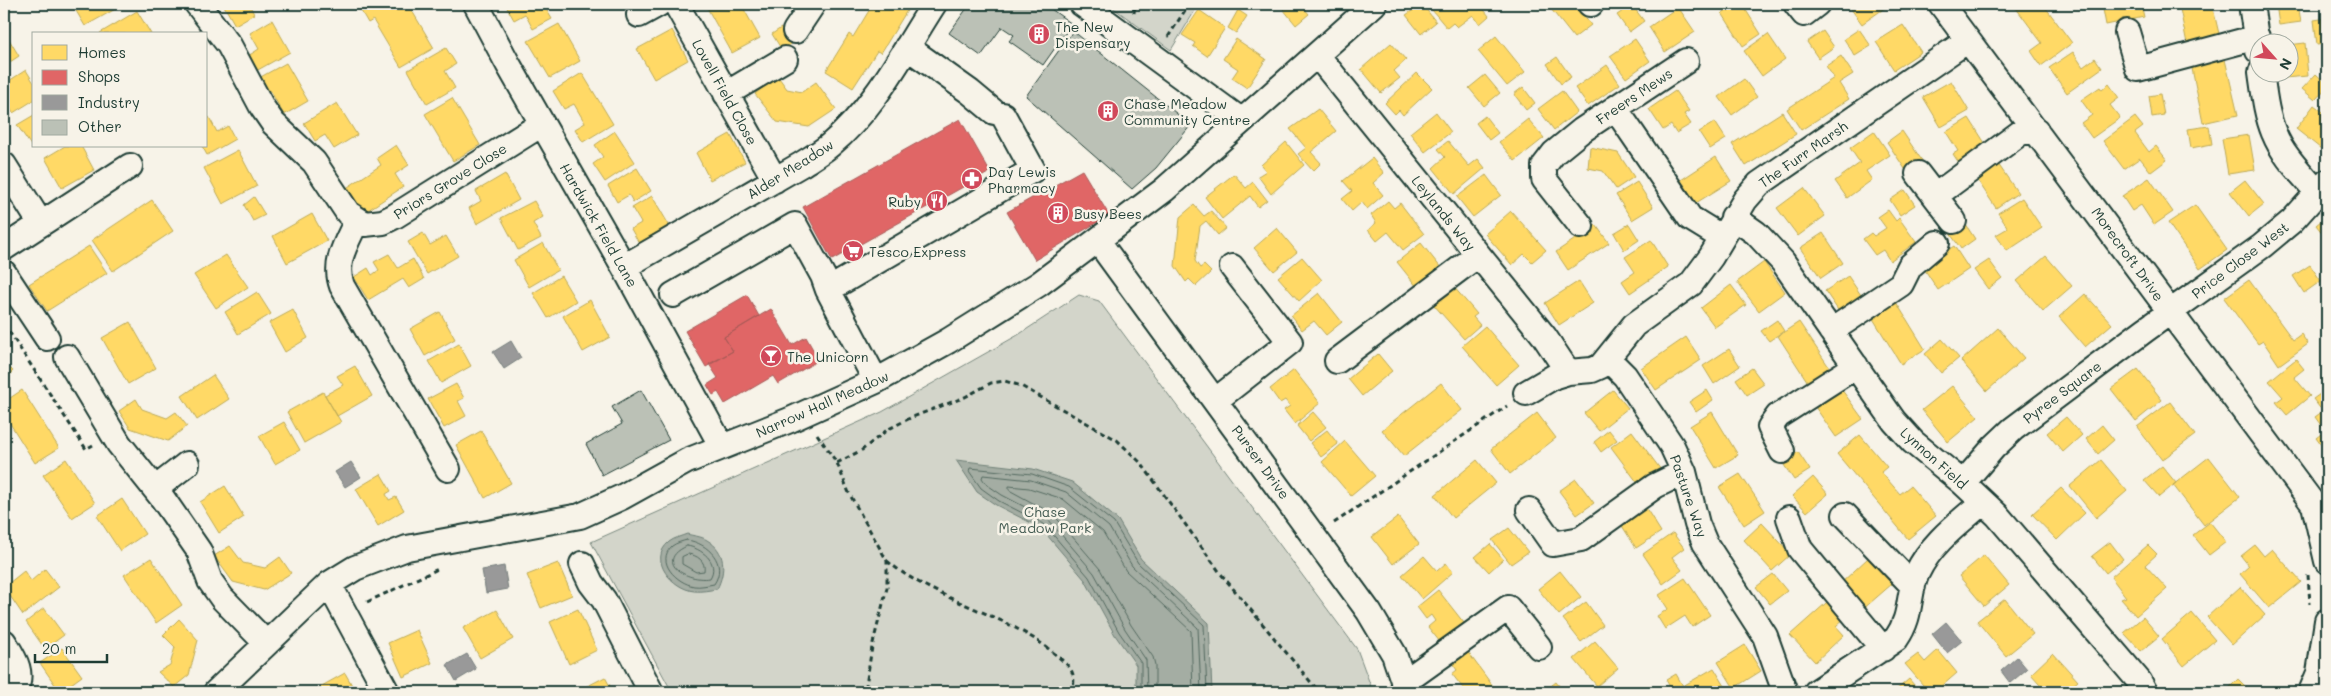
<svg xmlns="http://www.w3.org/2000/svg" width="2331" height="696" font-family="Mali,sans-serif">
	<rect width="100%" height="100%" fill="#f7f3e8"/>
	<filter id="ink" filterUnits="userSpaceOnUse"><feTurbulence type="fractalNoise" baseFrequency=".02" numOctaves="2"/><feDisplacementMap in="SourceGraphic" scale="10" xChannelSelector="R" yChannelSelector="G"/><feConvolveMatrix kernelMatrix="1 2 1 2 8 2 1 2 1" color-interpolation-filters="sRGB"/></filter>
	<g filter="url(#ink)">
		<path fill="#d3d5ca" stroke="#79897f" d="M1108,4H1199L1171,50Z
			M1079,295L1099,301L1357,649L1373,692H672L591,542L882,412L1018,335Z"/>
		<path fill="#a4ada3" stroke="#6f8077" d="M956,460L1033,469L1072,482L1118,520L1141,559L1209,623L1212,692H1136V665L1115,635L1085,580L1041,528L996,505L977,492Z
			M687,534C693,536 701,536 707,540C726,551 726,571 717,589C710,590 701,592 694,591C673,589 647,560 669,542C674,538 682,536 687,534Z"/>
		<path fill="#ffd966" stroke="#bcaa57" d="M72,4H117L119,7L85,26Z
			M223,4H249L254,14L235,25Z
			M357,4H408L434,48L401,67L373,20L368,23Z
			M505,4H543L552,19L533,29L525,14L514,20Z
			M705,4H741L760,38L732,53Z
			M873,4H911L881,53L877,51L853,88L826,71L849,34L853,37Z
			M1279,4H1310L1304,8L1309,14L1296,25Z
			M1422,4L1436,22L1421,34L1406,15Z
			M1440,4H1483L1481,6L1489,16L1480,24L1473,15L1457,27L1453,23L1447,28L1432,10Z
			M1547,4H1574L1591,25L1574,38Z
			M1737,4H1742L1761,34L1743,46L1722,13Z
			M1856,4H1888L1889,5L1862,24L1851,9Z
			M2013,4H2043L2072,43L2041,66L2031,51L2042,43Z
			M2102,4H2141L2144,17L2106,25Z
			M2179,4H2212L2238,115L2203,123Z
			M2276,4H2298L2301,22L2279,25Z
			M1632,5L1644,21L1629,32L1617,15Z
			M1678,7L1695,32L1665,52L1649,27Z
			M1199,10L1225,28L1207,56L1193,46L1195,43L1182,35Z
			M1238,10L1247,16L1236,33L1228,28Z
			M137,11L151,34H101L100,33Z
			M2327,18V44L2317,45L2314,20Z
			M272,20L290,52L256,71L248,56L259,49L250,33Z
			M559,24L580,61L550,78L528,41Z
			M1903,25L1921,52L1894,70L1876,42Z
			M781,28L791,44L782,50L772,34Z
			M1859,29L1871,46L1855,56L1844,39Z
			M672,30L688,60L654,79L637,49Z
			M4,31L19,56L4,66Z
			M1823,31L1834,47L1818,58L1807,42Z
			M1768,34L1785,59L1762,76L1744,51Z
			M1496,36L1525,72L1507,86L1478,51Z
			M1236,39L1266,59L1247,88L1232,78L1238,69L1223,59Z
			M1635,39L1650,61L1626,78L1610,56Z
			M1391,43L1406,60L1394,71L1400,78L1381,93L1361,69Z
			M2305,43L2308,76L2284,78V72H2288V45Z
			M446,48L456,64L445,71L455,88L427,104L408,70Z
			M2073,52L2083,67L2095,58L2102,68L2067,93L2049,68Z
			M1841,56L1853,74L1839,83L1849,99L1801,130L1787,109L1834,78L1826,66Z
			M1557,57L1571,77L1561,84L1547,64Z
			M286,63L308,101L284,115L270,90L265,93L257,79Z
			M1607,65L1620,84L1588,106L1575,88Z
			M26,70L34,83V100L13,113L4,98V84Z
			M582,73L613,124L583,142L575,129L585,123L574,104L564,109L553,91Z
			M1417,73L1432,88L1403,115L1399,110L1395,114L1385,103Z
			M2316,74L2327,84V87L2315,100L2302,89Z
			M777,75L787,89L802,92L816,82L836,109L809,127L777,122L755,94Z
			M1485,75L1500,93L1484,106L1469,88Z
			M1744,79L1757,97L1732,115L1719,97Z
			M1951,81L1969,111L1941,127L1923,97Z
			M2109,84L2119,98L2110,105L2120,118L2092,138L2081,123L2092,115L2081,100L2100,87L2102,90Z
			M1523,87L1535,103L1526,110L1514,94Z
			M1562,91L1577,112L1554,130L1538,109Z
			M1675,91L1689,111L1684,114L1691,124L1676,133L1671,125L1663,130L1649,109Z
			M2160,94L2164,115L2152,117L2149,96Z
			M452,98L480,145L453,161L425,114Z
			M337,103L357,135L334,149L325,135L315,141L304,123Z
			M2314,105L2327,115V149L2325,152L2296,129Z
			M1318,109L1336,131L1311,152L1321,163L1313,171L1298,154L1306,148L1290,129Z
			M1436,112L1451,132L1425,152L1410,133Z
			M1782,112L1796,134L1746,166L1732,144Z
			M34,115V146L32,147L17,125Z
			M1485,116L1498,133L1489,140L1476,123Z
			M209,117L217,132L228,126L235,139L207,155L202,146H206V119Z
			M2135,117L2143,127L2135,133L2149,152L2156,146L2167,160L2151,172L2140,158L2124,169L2103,141Z
			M1969,118L1990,151L1963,169L1953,154L1958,151L1946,132Z
			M1528,119L1544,138L1515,161L1499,142Z
			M1715,122L1726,139L1710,149L1699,132Z
			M2209,126L2212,144L2191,148L2188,129Z
			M615,131L635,162L605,182L593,164L603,157L595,145Z
			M1874,131L1890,155L1866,171L1872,180L1847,198L1835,181L1860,163L1850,148Z
			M1902,131L1925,165L1909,175L1887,142Z
			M730,134L745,162L710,180L696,153Z
			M2249,135L2255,170L2228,174L2222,139Z
			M1448,141L1469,166L1478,159L1485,168L1454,194L1433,168L1445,157L1438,149Z
			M1286,142L1304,165L1271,194L1258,176L1266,171L1261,165Z
			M396,145L409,165L395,174L403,187L362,214L345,189L381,165L377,158Z
			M65,146H81L94,170L62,188L45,158Z
			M1590,147L1618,153L1634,177L1616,189L1603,171L1588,168Z
			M238,150L257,186L223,204L204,168Z
			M1716,157L1731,181L1696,203L1681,180Z
			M1372,158L1384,173L1373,183L1383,195L1367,209L1362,202L1352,211L1342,199L1352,191L1343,181Z
			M1998,164L2018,193L1996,208L1976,178Z
			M637,168L651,191L633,202L629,195L617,202L608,186Z
			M505,174L519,200L477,224L469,208L481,201L476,191Z
			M1234,174L1246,188L1253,182L1267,200L1258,207L1250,196L1222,219L1205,197Z
			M1486,175L1501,195L1473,217L1457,197Z
			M2149,178L2173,212L2154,225L2141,205L2132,211L2122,196Z
			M2245,180L2264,204L2249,216L2230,192Z
			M1637,182L1653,207L1632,220L1616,195Z
			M1804,188L1825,216L1798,236L1777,208Z
			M1905,190L1915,205L1900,215L1890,200Z
			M652,196L669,225L639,243L631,229L641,223L632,208Z
			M254,197L265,215L253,221L244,205Z
			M2022,198L2042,228L2007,251L1996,235L2008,228L1998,213Z
			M152,200L173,231L113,271L92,240Z
			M534,201L543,217L533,223L541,238L518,250L501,218Z
			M1388,201L1394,208L1400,203L1424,234L1403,250L1388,232L1377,241L1368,230L1376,223L1371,215Z
			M1194,205L1204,216L1211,211L1226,228L1218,235L1206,221L1200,226L1195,261L1200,268L1204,265L1211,272L1196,286L1189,279L1186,282L1175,266L1180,217Z
			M2195,205L2227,250L2200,269L2168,223Z
			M1888,210L1896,221L1899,218L1916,242L1890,261L1883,250L1875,255L1863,239L1871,233L1874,236L1886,228L1878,217Z
			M1511,211L1546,250L1532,262L1524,254L1512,265L1485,234Z
			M312,214L327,241L287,263L273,236Z
			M2327,216V239L2316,225Z
			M1964,222L1975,239L1961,249L1949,232Z
			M1629,224L1639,240L1624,250L1614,233Z
			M1596,225L1609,243L1568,270L1556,252Z
			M1277,228L1297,252L1274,271L1254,248Z
			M423,233L430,245L446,236L458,256L427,274L408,242Z
			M1823,233L1843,263L1821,278L1800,248Z
			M1651,240L1668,267L1630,293L1622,281L1635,272L1625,257Z
			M543,243L558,270L529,287L514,260Z
			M1421,243L1441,268L1417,287L1397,262Z
			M89,246L107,273L47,311L29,284Z
			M1954,246L1969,269L1938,290L1923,267Z
			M389,254L398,268L413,259L424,279L409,288L403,279L368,300L354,277L368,268L372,275L379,270L374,262Z
			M226,255L248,287L216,308L194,275Z
			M2046,256L2072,286L2043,311L2017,281Z
			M1302,257L1322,280L1299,301L1278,277Z
			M1989,260L2002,278L1988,289L1974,270Z
			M1764,262L1785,292L1759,311L1737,282Z
			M2310,265L2321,281L2304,293L2293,276Z
			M561,276L576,301L548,318L533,293Z
			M1848,276L1865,301L1842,316L1825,291Z
			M2249,280L2293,340L2301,334L2308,344L2279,365L2263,341L2258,344L2224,298Z
			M1579,281L1593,303L1559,325L1545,303Z
			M1731,285L1746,305L1715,327L1701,308Z
			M1453,286L1477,314L1473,317L1480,325L1464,339L1433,304Z
			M257,292L271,314L238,334L225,312Z
			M1319,293L1342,322L1326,335L1314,321L1302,330L1291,316Z
			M2085,294L2112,324L2085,347L2059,317Z
			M590,300L610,337L583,352L563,316Z
			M1896,302L1925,349L1901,364L1872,317Z
			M293,310L308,338L285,352L269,323Z
			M440,312L455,339L425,356L410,329Z
			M1777,320L1784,331L1769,341L1761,331Z
			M130,322L156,368L128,384L102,338Z
			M1799,322L1831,370L1809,384L1778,336Z
			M1485,326L1519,365L1496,385L1462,346Z
			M1998,328L2024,358L1987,391L1961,361Z
			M1686,337L1701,360L1656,390L1641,368Z
			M1942,339L1959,358L1941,373L1925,354Z
			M459,344L471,366L441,383L429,361Z
			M1729,349L1740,366L1714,384L1703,366Z
			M1378,354L1392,371L1362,396L1348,379Z
			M2296,359L2304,369L2294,377L2310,396L2287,415L2276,402L2283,397L2269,381Z
			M4,362L13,371L4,380Z
			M355,366L372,396L337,416L325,395L343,385L337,376Z
			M1752,368L1764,384L1747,395L1736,379Z
			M2138,369L2162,400L2136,421L2111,389Z
			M1294,370L1320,403L1295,424L1284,410L1290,406L1285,400L1280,403L1270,389Z
			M213,375L229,399L197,420L182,396Z
			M1441,383L1462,410L1404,456L1382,430Z
			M456,384L464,398L458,401L466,416L444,428L428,399Z
			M1839,386L1863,419L1836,437L1813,404Z
			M1952,386L1978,417L1948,442L1922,410Z
			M2327,389V403L2320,408L2313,399Z
			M22,390L59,448L35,463L4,414V402Z
			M1613,390L1628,408L1599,431L1584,413Z
			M1707,390L1713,400L1696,412L1689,402Z
			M323,392L341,422L304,443L287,412Z
			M136,399L142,409L167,418L176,412L187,426L168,441L130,428L119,411Z
			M2170,402L2195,435L2162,460L2137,427Z
			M2327,408V453L2316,438L2325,431L2315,417Z
			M1313,412L1326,427L1309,441L1297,426Z
			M1712,412L1738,455L1716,468L1690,426Z
			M1537,413L1556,438L1510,474L1491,449Z
			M2066,417L2082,435L2063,452L2047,433Z
			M284,422L300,450L275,464L259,436Z
			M2102,425L2114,440L2098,454L2086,439Z
			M1327,430L1338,444L1321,457L1310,443Z
			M1609,430L1617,440L1601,452L1594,442Z
			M481,431L511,483L485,498L456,445Z
			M1632,431L1661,470L1640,486L1611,447Z
			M1860,435L1887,467L1881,472L1900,494L1910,486L1936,516L1908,539L1837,454Z
			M1345,441L1375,476L1351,496L1322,462Z
			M1798,452L1810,470L1794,480L1782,462Z
			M2209,457L2240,497L2204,525L2173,485Z
			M66,459L95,503L72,518L43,475Z
			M1477,460L1496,483L1453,518L1435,495Z
			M2101,460L2127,491L2096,518L2070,486Z
			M2162,466L2176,483L2159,497L2144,480Z
			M381,474L391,491L386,494L389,500L396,497L404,510L378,526L356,489Z
			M1740,474L1765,511L1744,525L1719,487Z
			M1813,477L1828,494L1807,512L1792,496Z
			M1576,479L1594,503L1577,515L1559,491Z
			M225,486L244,517L219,533L200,502Z
			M2061,488L2085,513L2057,540L2032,514Z
			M122,499L145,534L120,551L97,516Z
			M1644,505L1661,532L1636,548L1619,521Z
			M1398,517L1419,544L1393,564L1372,537Z
			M2210,522L2226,542L2209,555L2193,535Z
			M1762,523L1791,554L1772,571L1744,540Z
			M1509,528L1528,552L1511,564L1492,540Z
			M1673,533L1684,548L1672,557L1682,570L1663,584L1643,554Z
			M2110,542L2123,559L2106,573L2092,556Z
			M1490,544L1503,559L1489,572L1475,557Z
			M2148,545L2157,554L2145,565L2167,589L2136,616L2121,599L2126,597L2111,577Z
			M2255,545L2264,556L2272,549L2301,582L2269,608L2240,574L2249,566L2241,556Z
			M230,546L243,563L265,568L280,557L291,573L264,590L233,582L214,556Z
			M1984,555L2009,585L1984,606L1959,576Z
			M1424,556L1437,571L1446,563L1453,572L1422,599L1402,575Z
			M151,558L182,605L156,623L124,575Z
			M1868,558L1892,584L1862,610L1858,606L1836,626L1844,635L1815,662L1790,635L1844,587L1840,584Z
			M558,563L572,595L541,608L527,575Z
			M45,569L59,587L23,615L4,587L24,571L31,581Z
			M1560,571L1581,597L1559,615L1538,589Z
			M1773,574L1787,591L1770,604L1756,587Z
			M1685,578L1710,615L1692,627L1685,616L1665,629L1657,616L1668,609L1659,595Z
			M2240,587L2265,615L2232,645L2207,617Z
			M1438,590L1464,623L1440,642L1428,627L1435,621L1431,615L1426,619L1417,607Z
			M2005,599L2033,634L2006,656L1977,621Z
			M1586,602L1603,625L1581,642L1563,619Z
			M44,608L64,635L45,649L26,622Z
			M578,609L597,650L569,664L550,622Z
			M497,610L513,639L480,658L463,628Z
			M2192,613L2215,640L2184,666L2162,639Z
			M2143,617L2159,636L2141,651L2124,633Z
			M179,619L198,640L189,675L174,687L158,672L170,665L175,647L163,635Z
			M417,630L432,663L403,677L388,643Z
			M1595,641L1618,668L1597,686L1574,659Z
			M1745,645L1761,671L1734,688L1718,662Z
			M62,648L82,676L60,692L40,663Z
			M1938,650L1957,673L1942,686L1947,692H1929L1905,664L1918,654L1925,662Z
			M1467,651L1495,689L1490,692H1466L1452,674L1457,670L1452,663Z
			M2053,653L2078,681L2065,692H2047L2031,674Z
			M1714,668L1728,691L1726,692H1673L1666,680L1676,674L1683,686Z
			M345,673L356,692H323L320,687Z
			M605,677L613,692H576Z
			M1909,679L1920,692H1894Z
			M2238,679L2251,692H2225Z
			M1556,682L1564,692H1550L1547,689Z"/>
		<path fill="#e06666" stroke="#a65a57" d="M960,119L990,172L832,260L803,207Z
			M1082,170L1109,215L1035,260L1007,212Z
			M747,295L759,316L724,337L733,351L706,367L685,331Z
			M771,309L792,345L806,337L819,360L778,384L773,376L725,404L718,392L713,395L707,385L718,378L709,364L733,351L724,337Z"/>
		<path fill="#999" stroke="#747d7b" d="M511,341L521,358L504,369L493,352Z
			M351,462L361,477L345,487L335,472Z
			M504,566L508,589L486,593L482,570Z
			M1946,622L1962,641L1947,653L1932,634Z
			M467,654L476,669L456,681L447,665Z
			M2017,657L2027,669L2010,683L2001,671Z"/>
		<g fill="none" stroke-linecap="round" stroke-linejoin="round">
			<path stroke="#546a60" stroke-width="1" d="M687,540C708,543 728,563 714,584C708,585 700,587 694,586C677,583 655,562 672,546C676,543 683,541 687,540Z
				M687,546C701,548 720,562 710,578C686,582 653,561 687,546Z
				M688,554C697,555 706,561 704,571L696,572L682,564V557Z
				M1141,692V663L1119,632L1089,577L1044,524L999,501L981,488L969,471L970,468L1032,474L1069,487L1114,523L1138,563L1204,625L1207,692
				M1147,692L1146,660L1125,629L1094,573L1048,519L1002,495L986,484L982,478L983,475L1031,480L1066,492L1109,527L1132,566L1198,628L1201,692
				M1155,692V665L1153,657L1131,625L1100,569L1053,514L1009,490V486L1029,488L1063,499L1103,532L1126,571L1191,631L1193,692"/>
		</g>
		<path fill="#bbc1b6" stroke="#1f3d34" d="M970,4H1044L1072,24L1043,65L1009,41L1014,35L1002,27L981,56L949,33Z
			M1073,31L1191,125L1156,168L1132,189L1026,96Z
			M641,390L669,440L602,475L586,444L622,424L612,407Z"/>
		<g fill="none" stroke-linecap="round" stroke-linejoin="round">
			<g stroke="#1f3d34" stroke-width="28">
				<path id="minor" d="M197,4L229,45L262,107L273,123L314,162L348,213L365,224L383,222L395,216L542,124
					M476,4L508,64L624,267L722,447
					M676,4L775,180
					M1082,4L1242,121
					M1590,4H1591
					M1796,4L1804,14L1817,4
					M1941,4L2314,505L2327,516
					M2251,4L2258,51
					M639,15L659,4
					M795,31L813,4
					M2127,32L2138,69L2257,37
					M907,47L970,92L994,112
					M1317,55L1544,336L1568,372
					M2261,72C2264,93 2266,114 2274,133C2283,156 2302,174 2318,193
					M726,94L785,59
					M1615,108L1690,218L1721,237
					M4,165L41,224
					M1918,174L1954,221
					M1935,196L2020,133L2036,130
					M1733,217L1756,233L1783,262L1894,421L1913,442L1963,483L1997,515L2139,681L2145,692
					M357,220C347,242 333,262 342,286L448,469
					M1581,226L1544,179V166L1554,153L1581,131L1686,61
					M1098,241L1369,612L1394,654L1407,692
					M4,248L130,166
					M624,267L802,164C811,158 822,152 830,145C875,108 903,52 934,4
					M4,273L47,338
					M673,295L795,225L823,276L828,290
					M1831,331L1901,284L1910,266L1937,243
					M67,357L119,444L163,499L199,551L210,581L222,598L266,643
					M1608,359L1625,376L1672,446L1684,472L1697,524L1705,543L1765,636L1785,692
					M1337,361L1478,255
					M876,381L828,290L1033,170L1003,115
					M1526,393L1555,376L1568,372L1592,370L1601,366L1634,325L1691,284L1711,257L1745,200L1759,184L1968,40
					M1216,400L1290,342L1232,267
					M1782,451L1770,427L1778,416L1856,366
					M1963,483L1994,447L2013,429L2145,330L2262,246L2292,221L2327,182
					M155,489L187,464
					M2314,505L2327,561
					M1529,510L1553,544L1581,539L1655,486L1684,472
					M1845,515L1913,586
					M1789,518L1800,549L1883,649
					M582,564L591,583L604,600L651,692
					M329,584L387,692
					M4,642C14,658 25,673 14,692
					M1403,683L1508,608L1539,647
					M216,692L329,584L355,568L407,548L580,516L622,497L687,461L790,420L876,381L948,341L1039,284L1164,190L1374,4
					M1816,692L1896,639C1913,615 1907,595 1917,573C1931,543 1959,523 1983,502
					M2311,692L2319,673L2327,621"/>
			</g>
			<path stroke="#1f3d34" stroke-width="3" stroke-dasharray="5 4" stroke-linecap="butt" d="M1134,13L1135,4
				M1168,37L1189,4
				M4,324L86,449L93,445
				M817,434L837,463L849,493L887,561V588L872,647L865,692
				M837,463L862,450L887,430L910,418L965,397L991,383L1005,381L1021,386L1117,440L1141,463L1221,574L1319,692
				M1334,523L1507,406
				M887,561C937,602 1005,612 1055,654C1060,659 1068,664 1071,670C1075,677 1074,685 1072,692
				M2308,575L2310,604
				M367,602L440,568"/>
			<use href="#minor" stroke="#f7f3e8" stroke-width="24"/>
		</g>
	</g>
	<defs>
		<g id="building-disc" transform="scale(1.125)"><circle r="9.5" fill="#d1495b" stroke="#f7f3e8"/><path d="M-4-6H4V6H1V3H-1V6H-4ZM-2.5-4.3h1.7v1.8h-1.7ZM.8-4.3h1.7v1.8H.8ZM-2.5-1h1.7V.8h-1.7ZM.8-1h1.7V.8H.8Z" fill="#fff"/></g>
		<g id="pharmacy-disc" transform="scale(1.125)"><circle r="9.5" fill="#d1495b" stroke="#f7f3e8"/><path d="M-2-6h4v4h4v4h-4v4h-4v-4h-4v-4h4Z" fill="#fff"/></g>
		<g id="restaurant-disc" transform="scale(1.125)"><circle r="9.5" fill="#d1495b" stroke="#f7f3e8"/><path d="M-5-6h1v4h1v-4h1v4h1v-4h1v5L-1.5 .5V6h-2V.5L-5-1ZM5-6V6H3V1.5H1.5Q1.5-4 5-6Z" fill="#fff"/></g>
		<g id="supermarket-disc" transform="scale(1.125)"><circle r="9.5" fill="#d1495b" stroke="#f7f3e8"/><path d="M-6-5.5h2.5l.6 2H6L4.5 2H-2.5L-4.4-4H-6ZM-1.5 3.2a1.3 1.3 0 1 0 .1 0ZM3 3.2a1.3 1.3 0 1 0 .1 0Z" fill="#fff"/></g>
		<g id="bar-disc" transform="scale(1.125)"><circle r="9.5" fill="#d1495b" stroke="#f7f3e8"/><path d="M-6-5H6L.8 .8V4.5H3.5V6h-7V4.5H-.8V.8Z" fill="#fff"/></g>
	</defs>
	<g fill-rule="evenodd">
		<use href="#building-disc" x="1039" y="34"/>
		<use href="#building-disc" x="1108" y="111"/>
		<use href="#pharmacy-disc" x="972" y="179"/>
		<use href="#restaurant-disc" x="937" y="201"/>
		<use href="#building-disc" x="1058" y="213"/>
		<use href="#supermarket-disc" x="853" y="251"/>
		<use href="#bar-disc" x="771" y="356"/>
	</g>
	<g text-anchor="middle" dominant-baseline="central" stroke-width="5" stroke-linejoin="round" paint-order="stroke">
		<g font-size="14" fill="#1f3d34" stroke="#f7f3e8" text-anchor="start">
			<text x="1055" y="26">The New<tspan x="1055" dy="16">Dispensary</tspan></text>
			<text x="1124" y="103">Chase Meadow<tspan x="1124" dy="16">Community Centre</tspan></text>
			<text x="988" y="171">Day Lewis<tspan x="988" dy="16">Pharmacy</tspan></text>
			<text x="921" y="201" text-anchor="end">Ruby</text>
			<text x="1074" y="213">Busy Bees</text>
			<text x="869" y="251">Tesco Express</text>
			<text x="787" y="356">The Unicorn</text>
		</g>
		<g font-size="14" fill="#1f3d34" stroke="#f7f3e8">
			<text transform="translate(725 92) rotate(61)">Lovell Field Close</text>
			<text transform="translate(1634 96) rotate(-34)">Freers Mews</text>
			<text transform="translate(1803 154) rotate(-35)">The Furr Marsh</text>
			<text transform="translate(790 169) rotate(-32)">Alder Meadow</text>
			<text transform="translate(450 181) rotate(-32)">Priors Grove Close</text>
			<text transform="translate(1444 213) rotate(51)">Leylands Way</text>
			<text transform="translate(599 225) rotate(60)">Hardwick Field Lane</text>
			<text transform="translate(2128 254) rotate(54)">Morecroft Drive</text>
			<text transform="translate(2240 260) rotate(-37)">Price Close West</text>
			<text transform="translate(2062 392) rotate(-37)">Pyree Square</text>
			<text transform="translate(822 404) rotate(-24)">Narrow Hall Meadow</text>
			<text transform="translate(1934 458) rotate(42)">Lynnon Field</text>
			<text transform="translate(1261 462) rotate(54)">Purser Drive</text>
			<text transform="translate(1689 496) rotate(71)">Pasture Way</text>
		</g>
		<g font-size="14" fill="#435b52" stroke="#f7f3e8">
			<text x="1045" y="511">Chase<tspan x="1045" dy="16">Meadow Park</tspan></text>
		</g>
	</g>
	<rect width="2331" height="696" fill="none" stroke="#f7f3e8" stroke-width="20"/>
	<rect x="10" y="10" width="2311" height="676" fill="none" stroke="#1f3d34" stroke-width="2" filter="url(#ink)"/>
	<rect x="32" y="32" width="175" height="115" fill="#f7f3e8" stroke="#a1aaa0"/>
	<rect x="42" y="45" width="25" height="15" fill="#ffd966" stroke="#a1aaa0"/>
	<text x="78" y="58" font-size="15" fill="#1f3d34">Homes</text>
	<rect x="42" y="70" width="25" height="15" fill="#e06666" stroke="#a1aaa0"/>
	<text x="78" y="82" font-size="15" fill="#1f3d34">Shops</text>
	<rect x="42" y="95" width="25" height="15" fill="#999999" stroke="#a1aaa0"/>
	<text x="78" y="108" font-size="15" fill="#1f3d34">Industry</text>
	<rect x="42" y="120" width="25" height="15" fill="#bbc1b6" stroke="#a1aaa0"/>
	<text x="78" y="132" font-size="15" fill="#1f3d34">Other</text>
	<g transform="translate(2274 58) rotate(117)"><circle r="24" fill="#f7f3e8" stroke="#a1aaa0"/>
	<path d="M0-4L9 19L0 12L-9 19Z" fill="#d1495b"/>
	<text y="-8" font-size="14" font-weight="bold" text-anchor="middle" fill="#1f3d34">N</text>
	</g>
	<path d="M35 654v8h72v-8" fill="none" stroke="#1f3d34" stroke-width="2.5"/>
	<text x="42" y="654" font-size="15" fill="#1f3d34" stroke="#f7f3e8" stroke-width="4" paint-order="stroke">20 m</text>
</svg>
